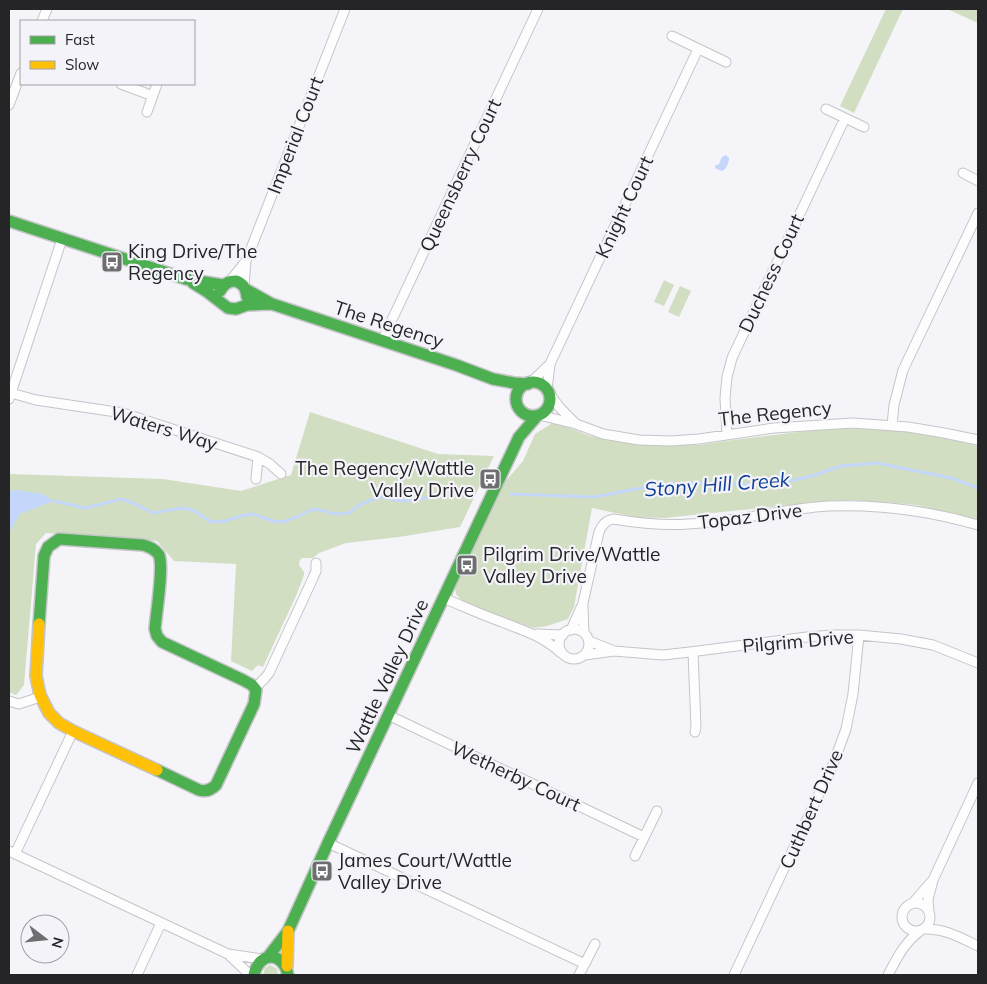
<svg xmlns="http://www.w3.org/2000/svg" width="987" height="984" font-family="Mulish,sans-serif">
	<rect width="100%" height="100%" fill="#f5f4f9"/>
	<path fill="#d1dec2" d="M886,9H903L854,113L840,106Z
		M947,9H978V23Z
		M664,280L674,285L664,306L654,302Z
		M680,286L691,291L679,317L668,312Z
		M310,412L438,454L494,456L460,527L399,537L346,543L319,553L313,558H302L300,560L299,565L304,572V575L296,596L263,667L258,665L252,671L231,661L236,564L174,561L157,541L46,533L36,544L24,685L16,695L9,692V474L163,479L241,491L291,475Z
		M554,422L590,436L637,445H699L733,440L815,430L863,428L909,431L948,438L978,446V521L917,505L882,502L850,500L800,504L664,518L634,517L592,508L574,607L568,619L547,626L533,628L507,620L462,601L456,594L454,582L498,490L523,461L535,434Z
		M270,965L272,966L277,969L278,975H263L265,968Z"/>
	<path fill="#c4d7fa" d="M726,155L729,158C729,163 726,170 722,171L715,168V166L719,164L722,157Z
		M18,490L43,494L54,501L20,514L12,528L9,532V491Z"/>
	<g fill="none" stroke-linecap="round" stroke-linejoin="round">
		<path stroke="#c4d7fa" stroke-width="3" d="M511,494L594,497L663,484L703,483L741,485L781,483L812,476L841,466L877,463L951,478L978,488
			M54,501L85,508L122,499L133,503L153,513L182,508L193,510L211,522L225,521L241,516L252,514L276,522L286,521L299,516L313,509L320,510L335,514L349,513L359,505L379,497L402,501L435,497L466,491L474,492"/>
		<g stroke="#c5c4c8" stroke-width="11">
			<path id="street" d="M42,21L47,9
				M672,36L726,62
				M121,84L153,96
				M9,105L21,73
				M826,109L864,127
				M147,112L157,84
				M963,173L978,181
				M230,281L246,261
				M244,286L246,261L345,9
				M382,341L538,9
				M530,383L550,364
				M547,390L550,364L698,49
				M11,393L36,400L123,413L258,457L270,464L281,474
				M549,393L560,408L576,424
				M9,399L62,239
				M539,415L576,424L603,434L639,440L671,441L699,439L774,428L853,423L908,427L944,433L978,440
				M892,425L894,405L903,370L978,213
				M727,435L725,398L727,377L732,358L845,118
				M256,479L258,457
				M443,598C463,606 482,615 502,622C526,632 541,635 561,653
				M583,606L584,633
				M559 644a15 15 0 1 1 30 0a15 15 0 1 1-30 0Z
				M571,630L583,603L599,532C602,525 605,521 613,519C638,523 663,526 688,524C735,522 781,509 828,506C878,504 930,511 978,525
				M537,634L563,635
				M589,641L612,650
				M693,652L696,727L695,732
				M585,655L614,651L663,655L690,652L807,637L833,635H859L901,639L933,645L978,663
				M255,688L265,678L269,673L313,578L316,571V563
				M9,701L19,704L40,697
				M388,715L644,837
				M328,843L585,964
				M9,851L228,954L250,975
				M15,854L73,731
				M635,856L657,811
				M902 917a14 14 0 1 1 28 0a14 14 0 1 1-28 0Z
				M912,904L931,882
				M929,912L928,900L933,880L978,783
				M924,929C944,928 961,938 978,946
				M228,954L262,959
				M137,975L161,923
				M579,975L595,944
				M734,975L834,762L846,729L853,694L859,635
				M888,975C897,958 904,943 920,931"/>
		</g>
		<g stroke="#c5c4c8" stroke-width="14">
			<path id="fast" d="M9,221L186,279L223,285
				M193,283L206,291L228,308L236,309L247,305L271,304
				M247,290L272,304L456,365L493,379L514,383L528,384
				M220,291C224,284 228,281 236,281C244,284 246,289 247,297
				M516 399a17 17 0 1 1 34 0a17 17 0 1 1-34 0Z
				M59,539L143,545C150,547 155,549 159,555C164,567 156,614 155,629L157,636L162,642L243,680L252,685L256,690L254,704L216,785C211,790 206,792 199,790L157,770
				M39,624L44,556L48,547L59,539
				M268,957L288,931L328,843L519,437L537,416
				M254,975C259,951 283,951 288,975"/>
		</g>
		<g stroke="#c5c4c8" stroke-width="14">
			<path id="slow" d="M39,624L36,676L40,695L49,713L59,723L73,731L157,770
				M287,966L288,931"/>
		</g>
		<use href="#street" stroke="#fefdfe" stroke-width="9"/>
		<use href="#fast" stroke="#4caf50" stroke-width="11"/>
		<use href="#slow" stroke="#ffc107" stroke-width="11"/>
	</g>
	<defs>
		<g id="bus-square" transform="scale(1.125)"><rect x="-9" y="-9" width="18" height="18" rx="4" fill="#6e6d70" stroke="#f4f3fa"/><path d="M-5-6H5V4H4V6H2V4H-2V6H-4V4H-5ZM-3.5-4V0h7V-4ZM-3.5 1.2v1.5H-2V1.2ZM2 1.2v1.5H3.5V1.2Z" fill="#fff"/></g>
	</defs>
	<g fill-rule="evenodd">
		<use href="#bus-square" x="112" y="262"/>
		<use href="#bus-square" x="490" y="479"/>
		<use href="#bus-square" x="467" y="565"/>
		<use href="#bus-square" x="322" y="871"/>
	</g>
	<g text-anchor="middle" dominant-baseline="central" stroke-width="4.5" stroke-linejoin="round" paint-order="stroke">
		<g font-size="19" fill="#252527" stroke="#f4f3fa">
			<text transform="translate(295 135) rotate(-69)">Imperial Court</text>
			<text transform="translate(460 175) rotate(-65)">Queensberry Court</text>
			<text transform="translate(624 207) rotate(-65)">Knight Court</text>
			<text transform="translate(771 273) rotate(-65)">Duchess Court</text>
			<text transform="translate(389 324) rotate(18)">The Regency</text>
			<text transform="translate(775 413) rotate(-6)">The Regency</text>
			<text transform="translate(164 428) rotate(17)">Waters Way</text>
			<text transform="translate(750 516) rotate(-7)">Topaz Drive</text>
			<text transform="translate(798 641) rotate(-5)">Pilgrim Drive</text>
			<text transform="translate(387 676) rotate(-65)">Wattle Valley Drive</text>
			<text transform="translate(516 776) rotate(25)">Wetherby Court</text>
			<text transform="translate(811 809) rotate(-66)">Cuthbert Drive</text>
		</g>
		<g font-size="19" fill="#252527" stroke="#f4f3fa" text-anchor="start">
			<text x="128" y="251">King Drive/The<tspan x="128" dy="22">Regency</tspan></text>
			<text x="474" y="468" text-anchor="end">The Regency/Wattle<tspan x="474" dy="22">Valley Drive</tspan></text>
			<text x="483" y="554">Pilgrim Drive/Wattle<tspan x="483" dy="22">Valley Drive</tspan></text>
			<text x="338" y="860">James Court/Wattle<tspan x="338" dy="22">Valley Drive</tspan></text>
		</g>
		<g font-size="20" font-style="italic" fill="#0d3f97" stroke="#f4f3fa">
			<text transform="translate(717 484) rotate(-4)">Stony Hill Creek</text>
		</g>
	</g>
	<rect width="987" height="984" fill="none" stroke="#252527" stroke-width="20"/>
	<rect x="20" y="20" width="175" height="65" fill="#f4f3fa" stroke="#a1a1a6"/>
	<rect x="30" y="36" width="25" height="8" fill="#4caf50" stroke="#a1a1a6"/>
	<text x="65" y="45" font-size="15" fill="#252527">Fast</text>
	<rect x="30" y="61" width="25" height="8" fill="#ffc107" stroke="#a1a1a6"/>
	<text x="65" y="70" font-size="15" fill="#252527">Slow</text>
	<g transform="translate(45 939) rotate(106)"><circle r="24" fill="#f4f3fa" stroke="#a1a1a6"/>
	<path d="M0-4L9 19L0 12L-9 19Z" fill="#6e6d70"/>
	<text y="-8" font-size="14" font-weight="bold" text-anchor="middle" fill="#252527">N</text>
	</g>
</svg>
